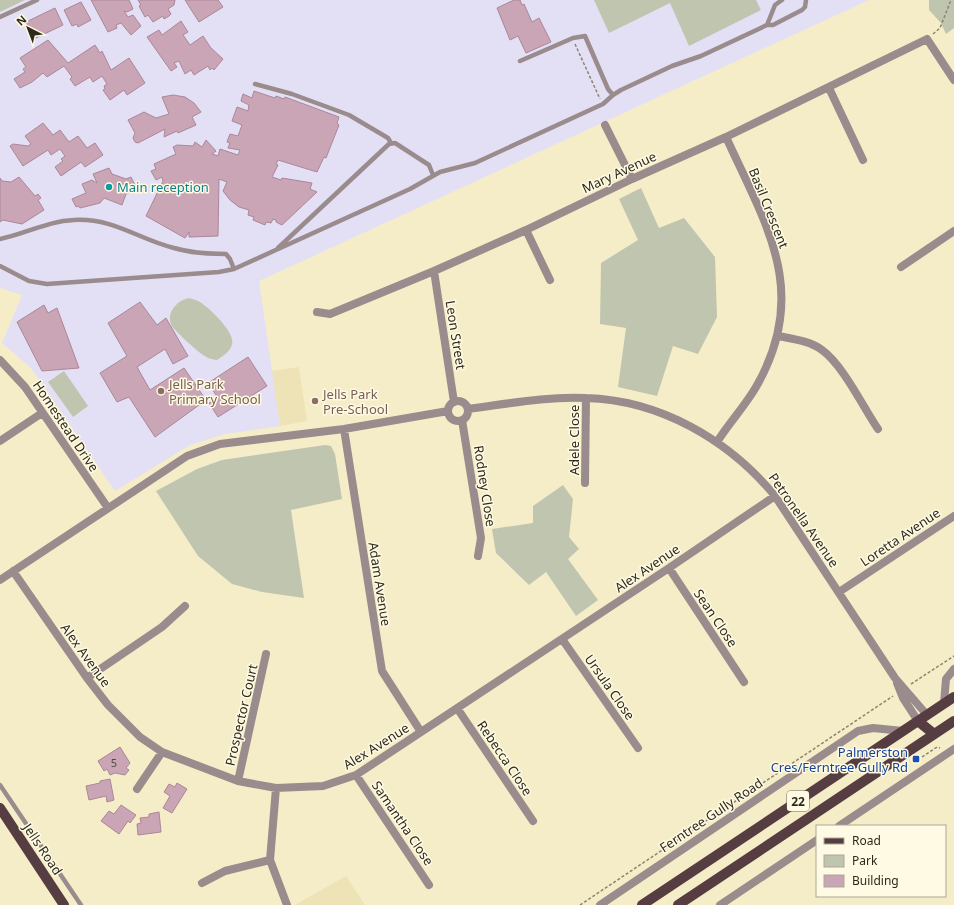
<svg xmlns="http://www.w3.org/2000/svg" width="954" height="905" font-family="'Noto Sans',sans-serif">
	<rect width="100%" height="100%" fill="#f5edc8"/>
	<path fill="#eee3b7" d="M299,367L307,421L280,426L271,371Z
		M346,876L365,905H295Z"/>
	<path fill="#e3dff5" d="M25,0H869L259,281L280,426L225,434L190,445L115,491L31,368L2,343L22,295L0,288V12Z"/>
	<path fill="#c0c5b0" d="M0,0H25L0,12Z
		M594,0H756L761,10L689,46L670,3L609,33Z
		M929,0H954V28L946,34L941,23L929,10Z
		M641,188L659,228L684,218L715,257L717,317L698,354L673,346L657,396L618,387L626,328L600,324L601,263L638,240L619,199Z
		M189,298C192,299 196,300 198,301C208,306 236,333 232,344C231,351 223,356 217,360C212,359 209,359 205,356C200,354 175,331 172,326C165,314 177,300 189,298Z
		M64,371L88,406L73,417L48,382Z
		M325,445L331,446L335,454L342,499L291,510L304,598L262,592L232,584L198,556L156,491L197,469L222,460Z
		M563,485L573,499L569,537L579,549L568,559L598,600L576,616L546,572L529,585L496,553L492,529L533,523V506Z"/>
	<path fill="#c9a5b6" stroke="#ab8798" d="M91,0H129L133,9L127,12L124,11L128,17L133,15L141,26L131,35L121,23L116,25L117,28L108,32Z
		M138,0H175L174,5L168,9L171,14L169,16L164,19L163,16L153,22L148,15L145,17L139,6L141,5Z
		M185,0H218L223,7L199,22Z
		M514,0H520L522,5L524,4L532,22L539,18L551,42L526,53L518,36L510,40L497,8Z
		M81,2L91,20L78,27L77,24L72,26L64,10Z
		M55,8L63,25L34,39L26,22Z
		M181,21L188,32L183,35L190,45L203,36L211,48L223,59L214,70L212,68L210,70L208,66L194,75L191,70L185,74L179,61L174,63L177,67L171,71L147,37L159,30L162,35Z
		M48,40L68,63L95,45L100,53L102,51L111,70L129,58L145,83L127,95L124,90L110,100L103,90L105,89L104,86L107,84L102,76L93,82L90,77L75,86L70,79L72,77L64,66L47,77L43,73L32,82L20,88L14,79L25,72L23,69L26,67L20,58Z
		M254,91L275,98L276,96L284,99L285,97L339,117L337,123L339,125L326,158L324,157L317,172L278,160L276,164L278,165L272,177L281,180L282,178L312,183L310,189L317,192L282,225L276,222V220L273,219L271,223L266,222L265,225L253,220L254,217L248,215L249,210L239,207L230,200L223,191L227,182L219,179L218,236L189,237V232L185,238L146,216L163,181L162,177L156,180L151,171L156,169L154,164L176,154L173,147L177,145L193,146L195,142L202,147L206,140L216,151L212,154L218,156L220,149L238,155L240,150L228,148L230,143L227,142L230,134L238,136L242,125L232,121L237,107L248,111L249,105L241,101L243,94L252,98Z
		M173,95L185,97L194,103L201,112L192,117L196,125L178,133L177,131L164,137L165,129L138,143L135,142L133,138L135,133L128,120L144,112L156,118L169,114L162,97Z
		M43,123L53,135L60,130L69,142L78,136L87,148L95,143L103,155L85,167L81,162L61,176L55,167L63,161L61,159L65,156L60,149L51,155L48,150L23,166L10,146L13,144L28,146L31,144L25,136Z
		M109,168L112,174L126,179L131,177L137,189L126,194L122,205L104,198L100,203L80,208L78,206L76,207L72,199L86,193L82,184L92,180L97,183L93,174Z
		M19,177L35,196L38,194L41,198L38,200L44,210L22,224L3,220L0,222V178L2,181L11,182Z
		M140,302L157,325L166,318L188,356L173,364L165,349L137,367L150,390L184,368L206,400L155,437L129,397L117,402L100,373L127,356L108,323Z
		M44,305L48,313L57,308L79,368L42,371L17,322Z
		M248,357L267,386L218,417L209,403L218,398L208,383Z
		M120,747L130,763L126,768L129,770L125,775L115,773L110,775L107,769L104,771L98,761Z
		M110,779L114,800L107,802L106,796L89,800L86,786L100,783V781Z
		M177,783L187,789L172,813L163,808L170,796L164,792L169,784L175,787Z
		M121,805L136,815L130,823L128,821L119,834L101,821L109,811L114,814Z
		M159,812L161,832L138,835L137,824L141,823L140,818L149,817V814Z"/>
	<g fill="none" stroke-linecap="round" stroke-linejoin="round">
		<path stroke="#8a846c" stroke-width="1.5" stroke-dasharray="3 2" stroke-linecap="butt" d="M933,34L940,28L951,0
			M575,44L600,99
			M911,684L954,656
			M922,757L937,747L940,748
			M580,905L893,696"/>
		<path stroke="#9a8b8d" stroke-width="4.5" d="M0,17L37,0
			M767,25L775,5L782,0
			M255,84L292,94L349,115L388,138L391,143
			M613,95L621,90L672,66L701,56L767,25H773L802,10L805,7L806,0
			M0,239C25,234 48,221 74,220C115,218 137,239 174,248C191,253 208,254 226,254L230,259L234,269
			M278,248L389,144L395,143L429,165L433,175
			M0,266L29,281L47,284L219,272L234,269L410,189L440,172L475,163L603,104L613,95L608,89L585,36L573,38L520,61
			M0,785L81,905"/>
		<path stroke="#9a8b8d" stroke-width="8" d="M829,88L863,160
			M605,125L632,179
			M526,230L550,280
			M901,267L954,231
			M434,271L454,402
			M317,312L330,314L434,271L526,230L632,179L726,137L927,39L954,80
			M778,336C793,339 810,341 822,350C843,365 863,407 878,429
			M0,360L25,387L108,508
			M448 411a10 10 0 1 1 20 0a10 10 0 1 1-20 0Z
			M468,409C507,404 547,396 586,398C660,400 729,440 775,496L895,678L927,715
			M462,420L481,538L478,556
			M344,429L382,671L421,732
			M0,441L42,413
			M717,442C729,423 745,406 756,387C811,292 766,225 726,137
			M585,483L586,398
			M669,568L744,682
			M13,571L87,678L108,705L140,737L162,752L238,781L276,788L323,786L356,775L669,568L775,496
			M0,580L187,456L220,444L344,429L448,411
			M839,592L954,516
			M562,639L638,748
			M87,678L162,627L185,606
			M897,683L903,698L918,721
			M944,703L946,679L954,669
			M457,708L533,821
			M356,775L429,885
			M238,781L266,654
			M276,788L270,860L287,905
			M137,789L162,752
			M839,826L954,749
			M202,883L225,871L270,860
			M600,905L858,731L873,728L903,731
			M720,905L817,840"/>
		<path stroke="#563d42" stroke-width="10" d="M918,721L934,734
			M0,808L64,905
			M642,905L954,697
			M678,905L954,721"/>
	</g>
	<circle fill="#0f9aa8" stroke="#fffae4" stroke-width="1.5" cx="109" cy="187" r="4"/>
	<g fill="#8d6e63" stroke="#fffae4" stroke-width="1.5">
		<circle cx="161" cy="391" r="4"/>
		<circle cx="315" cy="401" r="4"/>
	</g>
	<rect fill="#1a4fb4" stroke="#fffae4" stroke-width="1.5" x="912" y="755" width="8" height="8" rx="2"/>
	<g text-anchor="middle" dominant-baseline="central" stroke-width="3" stroke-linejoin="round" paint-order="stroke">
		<g font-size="11" fill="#544942">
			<text x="114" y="762">5</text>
		</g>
		<rect fill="#fffae4" stroke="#6c6858" stroke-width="1" x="787" y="791" width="22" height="20" rx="3"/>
		<g font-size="12" font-weight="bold" fill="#2d2a1c">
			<text x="798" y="801">22</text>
		</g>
		<g font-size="13" fill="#2d2a1c" stroke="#fffae4">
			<text transform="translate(619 172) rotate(-25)">Mary Avenue</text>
			<text transform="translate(769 208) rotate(68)">Basil Crescent</text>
			<text transform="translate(456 335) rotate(81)">Leon Street</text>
			<text transform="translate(66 426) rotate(56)">Homestead Drive</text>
			<text transform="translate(574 440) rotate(-90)">Adele Close</text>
			<text transform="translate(485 486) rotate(81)">Rodney Close</text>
			<text transform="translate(804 520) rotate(55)">Petronella Avenue</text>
			<text transform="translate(900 537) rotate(-34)">Loretta Avenue</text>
			<text transform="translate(647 568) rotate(-34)">Alex Avenue</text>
			<text transform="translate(380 584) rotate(81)">Adam Avenue</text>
			<text transform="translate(716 618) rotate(56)">Sean Close</text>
			<text transform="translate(86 655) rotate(54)">Alex Avenue</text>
			<text transform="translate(610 687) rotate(55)">Ursula Close</text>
			<text transform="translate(241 715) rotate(-77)">Prospector Court</text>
			<text transform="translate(376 746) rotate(-32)">Alex Avenue</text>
			<text transform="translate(505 758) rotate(56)">Rebecca Close</text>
			<text transform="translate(711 815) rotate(-34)">Ferntree Gully Road</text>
			<text transform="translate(403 823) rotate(56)">Samantha Close</text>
			<text transform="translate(43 849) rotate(56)">Jells Road</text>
		</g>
		<g font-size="13" fill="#0d838f" stroke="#fffae4" text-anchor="start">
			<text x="117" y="187">Main reception</text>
		</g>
		<g font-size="13" fill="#785e54" stroke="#fffae4" text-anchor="start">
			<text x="169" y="384">Jells Park<tspan x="169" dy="15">Primary School</tspan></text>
			<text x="323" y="394">Jells Park<tspan x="323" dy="15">Pre-School</tspan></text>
		</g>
		<g font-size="13" fill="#164399" stroke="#fffae4" text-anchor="end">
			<text x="908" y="752">Palmerston<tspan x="908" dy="15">Cres/Ferntree Gully Rd</tspan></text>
		</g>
	</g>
	<rect x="816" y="825" width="130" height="72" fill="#fffae4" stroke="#aba794"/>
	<rect x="824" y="838" width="20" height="6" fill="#563d42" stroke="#aba794"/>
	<text x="852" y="845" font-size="12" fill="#2d2a1c">Road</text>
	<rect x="824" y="855" width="20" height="12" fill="#c0c5b0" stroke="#aba794"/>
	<text x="852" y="865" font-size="12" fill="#2d2a1c">Park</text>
	<rect x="824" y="875" width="20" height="12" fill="#c9a5b6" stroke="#aba794"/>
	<text x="852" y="885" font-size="12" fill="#2d2a1c">Building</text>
	<g transform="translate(28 28) rotate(318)" stroke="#fffae4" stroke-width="3" paint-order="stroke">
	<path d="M0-3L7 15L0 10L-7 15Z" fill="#2d2a1c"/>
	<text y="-6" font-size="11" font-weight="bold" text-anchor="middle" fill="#2d2a1c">N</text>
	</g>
</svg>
